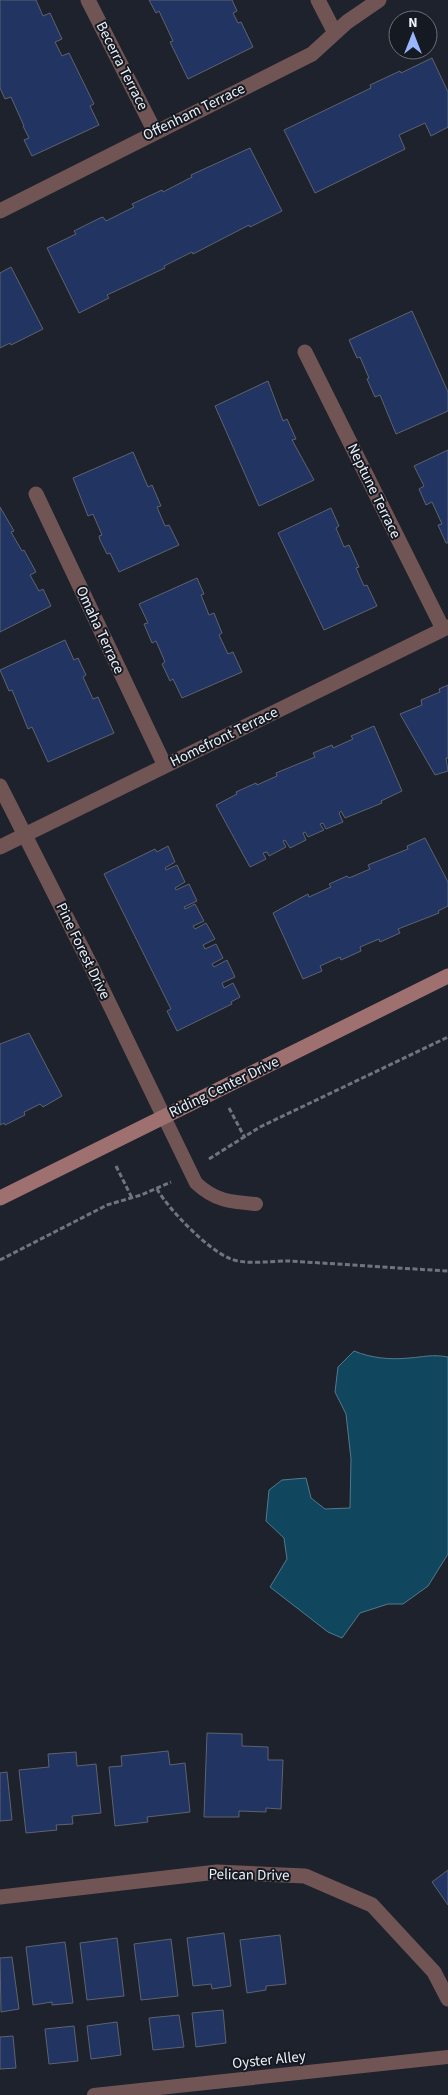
<svg xmlns="http://www.w3.org/2000/svg" width="448" height="2095" font-family="'Source Sans 3',sans-serif">
	<rect width="100%" height="100%" fill="#1e222c"/>
	<path fill="#10475e" stroke="#527a8c" d="M354,1351C371,1358 390,1360 409,1358C424,1357 432,1354 448,1357V1554L428,1586L403,1604H388L360,1613L342,1638L328,1632L270,1587L287,1559L284,1538L266,1521L269,1490L282,1480L306,1478L311,1498L325,1509L350,1508L351,1459L346,1414L335,1392L338,1367Z"/>
	<path fill="#213462" stroke="#5d636f" d="M0,0H36L43,16L50,13L62,39L55,42L62,56L69,53L94,104L90,106L99,125L32,156L24,140L29,138L23,126H24L11,97L5,99L0,88Z
		M149,0H232L237,11L233,13L238,23L241,22L253,47L188,79L170,42L173,41L159,11L156,13Z
		M432,58L448,92V127L431,136L425,123L399,135L405,149L315,193L284,130L371,88L370,85L400,71L401,73Z
		M250,148L282,211L250,227L249,225L193,254L192,252L164,266L165,268L107,295L109,298L79,313L47,248L76,234L74,231L100,218L103,217L106,221L134,207L132,204L162,190L163,192L192,177L191,175Z
		M11,267L43,329L11,345L10,343L0,348V273Z
		M412,311L448,392V411L396,434L380,395L375,397L367,379L369,378L360,357L357,358L349,340Z
		M268,381L283,421L287,419L296,439L292,440L314,480L259,506L215,406Z
		M448,450V543H446L438,525L442,524L432,502L426,505L419,489L424,486L414,466Z
		M133,452L148,487L152,485L161,506L157,507L165,526L169,525L179,545L119,572L110,553L107,554L100,540L99,536L102,535L93,514L88,516L73,478Z
		M0,507L14,531L11,532L22,551L24,550L36,572L30,575L39,591L43,589L51,606L0,632Z
		M331,508L339,526L336,528L344,547L349,545L359,567L356,568L364,586L367,585L377,606L324,630L278,533Z
		M197,578L204,594L201,595L209,615L214,613L222,633L219,635L228,654L233,652L242,672L182,698L173,679L170,681L162,664L165,662L156,641L152,643L144,624L148,623L139,604Z
		M65,640L74,660L78,658L86,675L83,677L93,699L98,697L114,733L48,762L32,727L28,729L12,690L9,691L0,670Z
		M448,685V758H446L448,771L435,775L400,714L422,705L421,700L440,692L439,689Z
		M374,726L402,791L381,801L382,803L345,818L341,811L339,813L343,822L326,829L323,823L320,824L324,830L308,837L305,832L303,833L306,840L290,848L285,840L283,841L286,847L269,856L267,852L263,853L266,859L250,867L216,805L237,794L236,792L256,783L257,785L277,776L276,773L315,757L313,753L332,745L333,748L353,739L351,736Z
		M425,838L448,882V906L438,911L439,913L398,929L400,933L380,942L379,939L360,947L361,951L341,960L340,957L320,966L322,971L303,979L273,913L308,894L309,897L331,887L329,884L347,876L349,878L370,869L368,865L408,849L407,846Z
		M168,846L175,862L165,868L166,870L177,865L185,882L175,888L176,890L189,884L197,901L184,907L185,909L195,904L204,921L193,926L195,929L206,923L215,939L203,945L205,949L216,944L223,958L212,964L214,967L227,960L235,977L222,983L224,988L233,983L240,997L231,1002L232,1004L177,1031L167,1011L171,1009L104,874L155,849L157,852Z
		M29,1033L62,1096L43,1107L40,1104L24,1112L25,1115L5,1125L4,1123L0,1125V1044Z
		M207,1733L242,1734V1746L268,1747V1760H283L281,1809L266,1808V1812L239,1811V1817H204Z
		M168,1751L170,1765L185,1763L190,1812L147,1817L148,1822L115,1826L109,1767L122,1766L121,1756Z
		M76,1752L77,1766L96,1764L101,1813L72,1816L73,1824L56,1825L57,1830L26,1833L19,1770L49,1767L48,1754Z
		M7,1772L12,1820L0,1821V1773Z
		M448,1870V1905L432,1882Z
		M224,1933L231,1986L212,1989L211,1984L193,1986L187,1938Z
		M280,1935L286,1984L266,1986V1990L247,1993L240,1940Z
		M117,1938L124,1996L87,2000L80,1943Z
		M171,1939L178,1996L141,2000L134,1944Z
		M65,1942L73,2003L52,2005V2002L33,2005L26,1947Z
		M12,1957L19,2009L1,2012L0,1958Z
		M223,2010L226,2043L196,2047L192,2013Z
		M179,2015L184,2047L153,2050L149,2018Z
		M117,2022L121,2055L91,2059L87,2026Z
		M74,2026L78,2061L49,2064L45,2029Z
		M13,2036L16,2068L0,2069V2037Z"/>
	<g fill="none" stroke-linecap="round" stroke-linejoin="round">
		<path stroke="#70747d" stroke-width="3" stroke-dasharray="5 2.5" stroke-linecap="butt" d="M229,1108L245,1138
			M209,1159L260,1127L448,1037
			M116,1166L132,1198
			M157,1189C169,1210 209,1251 231,1259C246,1265 271,1261 288,1261C341,1264 395,1268 448,1271
			M0,1260L107,1205L141,1195L171,1182"/>
		<path stroke="#715554" stroke-width="14" d="M164,1117L196,1183C215,1201 231,1202 256,1204
			M94,2095L448,2057"/>
		<path stroke="#715554" stroke-width="15" d="M88,0L155,132
			M318,0L335,33
			M0,211L312,54L347,22L379,0
			M305,352L443,629
			M36,494L165,766
			M0,786L92,968L164,1117
			M0,847L448,627
			M0,1897L217,1872L305,1876L372,1905L434,1972L448,1999"/>
		<path stroke="#9e7170" stroke-width="15" d="M0,1198L448,976"/>
	</g>
	<g text-anchor="middle" dominant-baseline="central" stroke-width="4" stroke-linejoin="round" paint-order="stroke">
		<g font-size="15" fill="#edf0f7" stroke="#141922">
			<text transform="translate(122 66) rotate(63)">Becerra Terrace</text>
			<text transform="translate(194 112) rotate(-26)">Offenham Terrace</text>
			<text transform="translate(374 491) rotate(64)">Neptune Terrace</text>
			<text transform="translate(100 630) rotate(65)">Omaha Terrace</text>
			<text transform="translate(224 737) rotate(-26)">Homefront Terrace</text>
			<text transform="translate(83 951) rotate(64)">Pine Forest Drive</text>
			<text transform="translate(224 1087) rotate(-26)">Riding Center Drive</text>
			<text transform="translate(249 1875) rotate(1)">Pelican Drive</text>
			<text transform="translate(269 2060) rotate(-6)">Oyster Alley</text>
		</g>
	</g>
	<g transform="translate(413 35)"><circle r="24" fill="#141922" stroke="#6b6f77"/>
	<path d="M0-4L9 19L0 12L-9 19Z" fill="#99b5fd"/>
	<text y="-8" font-size="14" font-weight="bold" text-anchor="middle" fill="#edf0f7">N</text>
	</g>
</svg>
